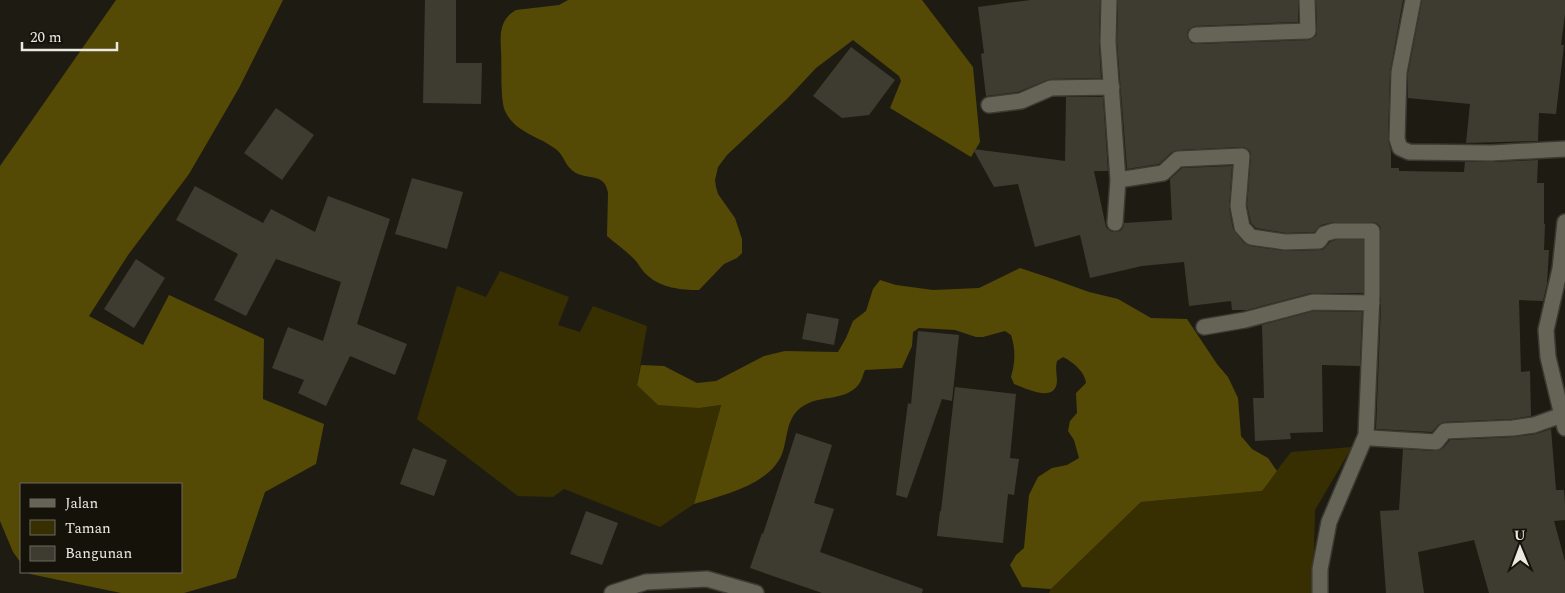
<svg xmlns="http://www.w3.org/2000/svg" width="1565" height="593" font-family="Spectral,serif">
	<rect width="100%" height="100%" fill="#1e1c12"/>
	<path fill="#372f02" d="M500,271L569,297L558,325L580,332L593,306L647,326L637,384L699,408L721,405L694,504L660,527L564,489L553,497L518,496L417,419L457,286L486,297Z
		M1352,447L1315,510L1313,593H1049L1051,589L1141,502L1261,491L1291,452Z"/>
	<path fill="#554906" d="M116,0H283L239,88L189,174L128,255L89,316L143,345L169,295L264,339L263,399L324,424L316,464L265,492L236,578L184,593H121L30,574L28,572H181V484H21V563L13,552L0,521V166Z
		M568,0H922L973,67L980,142L971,157L890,108L901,81L899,76L853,40L816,68L787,99L727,155L718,167L715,180L716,187L718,194L735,218L742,239V253L737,258L724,264L699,290C681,290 661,288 647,275C641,270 638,262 632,257C624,249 615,243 607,236L608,193C605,173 590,180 576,173C565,167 565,157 557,150C540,136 515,133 505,111C500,99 502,64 501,50C500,33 500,19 516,10L559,5Z
		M1020,268L1053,279L1089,292L1118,299L1151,318L1187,319L1217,364L1228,377L1238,398L1241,436L1252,449L1268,458L1277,471L1262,491L1141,502L1051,589L1022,587L1010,565L1016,555L1024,548L1029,495L1038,477L1052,468L1067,465L1079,458L1074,440L1068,431L1070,421L1077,413L1076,393L1086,383C1085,372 1073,362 1063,357L1057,361C1055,368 1057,374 1057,381C1056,404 1025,388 1014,384L1011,377C1015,363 1016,350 1011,335L1005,331L983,337H976L955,330L919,328L913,332L912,346L902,368L865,370C863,374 862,380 859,384C844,404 816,392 797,411C787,421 787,438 783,451C773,484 723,495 694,504L721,405L699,408L658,405L637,385L641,365L664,366L697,383L716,381L764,356L785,351L838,352L846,338L853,321L866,311L873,289L880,280L896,285L933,290L979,288Z"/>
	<path fill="#3e3c31" d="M425,0H456V63H482L481,104L423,103Z
		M1030,0H1100L1099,42L1101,78L1050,79L1018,92L986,96L981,54L984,53L978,7Z
		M1118,0H1298V22L1195,26L1188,30L1187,36L1191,43L1196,44L1309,40L1316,36L1317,31L1316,0H1403L1390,72L1388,139L1391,151V168H1399V171L1464,172L1465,162H1492L1538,160L1537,183H1544V224H1545L1544,250H1549L1547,284L1543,301L1519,300L1521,372L1530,371L1531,416L1512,419L1444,422L1438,425L1432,432L1376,429L1381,304V231L1380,226L1376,223L1372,222H1334L1321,225L1314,232L1286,233L1256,228L1251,223L1247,205L1251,156L1250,151L1246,148L1242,147L1178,150L1172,152L1159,164L1127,169L1117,42Z
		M1422,0H1565V14L1561,45H1564L1556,114L1539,113L1538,141L1466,143L1470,104L1408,98V73Z
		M851,47L895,80L869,115L842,118L813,96Z
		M1066,97H1103L1108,171H1094L1106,227L1110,231L1115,232L1120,231L1123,228L1124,223L1172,220L1170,179L1182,168L1232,166L1229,208L1233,229L1244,243L1250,246L1285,251L1320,250L1324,249L1330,242L1335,240H1363V293H1311L1247,310H1232L1231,301L1189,306L1184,262L1142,266L1090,278L1080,235L1035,247L1018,184L994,187L973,149L1065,161Z
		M276,108L314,135L282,180L244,153Z
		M412,178L463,192L447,249L395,234Z
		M195,186L263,223L271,209L315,232L328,196L390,219L357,324L407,344L395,375L350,356L326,406L298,393L304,380L272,368L288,327L323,341L341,282L276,259L246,316L214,300L238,254L176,220Z
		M136,259L165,278L134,328L104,309Z
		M1314,311L1362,312L1360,366L1322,365L1323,432L1290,433L1291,439L1255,441L1253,398H1264L1262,325Z
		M807,313L839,319L834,345L802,339Z
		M918,331L959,335L952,401L942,399L907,498L896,495L908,403L911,404Z
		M955,387L1016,394L1010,458L1019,459L1014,495L1008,494L1003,543L937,536L940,511H941Z
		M1551,429L1556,490H1564L1565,504V520L1554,521L1565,561V593H1489L1474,540L1418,552L1424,593H1386L1380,511L1399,510L1403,449L1436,451L1443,448L1450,440L1514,437L1536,434Z
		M796,433L832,445L814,503L834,509L820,552L923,589L922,593H822L750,568L762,533L763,534Z
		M413,448L447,460L434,496L400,484Z
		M586,511L618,523L602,565L570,554Z"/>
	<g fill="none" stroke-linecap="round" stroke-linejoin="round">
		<g stroke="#3a3932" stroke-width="18">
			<path id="minor" d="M1109,0L1108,42L1118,180L1115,223
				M1413,0L1399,72L1397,139L1400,148L1409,152L1491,153L1565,149
				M1196,35L1308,31L1307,0
				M989,105L1021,101L1051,88L1112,87
				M1118,180L1163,173L1178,159L1242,156L1238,206L1242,227L1251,237L1285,242L1319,241L1324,234L1334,231H1372V295L1366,435L1371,438L1436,442L1445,431L1513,428L1534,425L1562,415
				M1565,222L1560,269L1546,330L1548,357L1565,428
				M1204,327L1245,320L1313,302L1372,303
				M612,593L646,582L707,579L756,593
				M1320,593V569L1329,522L1366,435"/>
		</g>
		<use href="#minor" stroke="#666457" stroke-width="15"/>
	</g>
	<rect x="20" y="483" width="162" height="90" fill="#151309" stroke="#6a6960"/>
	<rect x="30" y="499" width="25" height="8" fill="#666457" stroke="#6a6960"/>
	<text x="65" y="508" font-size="15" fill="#eae9e2">Jalan</text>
	<rect x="30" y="520" width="25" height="15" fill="#372f02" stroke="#6a6960"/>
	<text x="65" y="533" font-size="15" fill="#eae9e2">Taman</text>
	<rect x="30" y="546" width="25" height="15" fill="#3e3c31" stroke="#6a6960"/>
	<text x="65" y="558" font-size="15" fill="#eae9e2">Bangunan</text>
	<g transform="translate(1520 548) rotate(359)" stroke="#151309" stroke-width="4" paint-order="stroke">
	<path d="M0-4L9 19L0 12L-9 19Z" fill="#eae9e2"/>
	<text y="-8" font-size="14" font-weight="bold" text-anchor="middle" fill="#eae9e2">U</text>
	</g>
	<path d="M22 42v8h95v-8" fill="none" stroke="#eae9e2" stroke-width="2.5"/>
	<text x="30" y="42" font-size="15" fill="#eae9e2" stroke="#151309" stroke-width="4" paint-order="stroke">20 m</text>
</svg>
